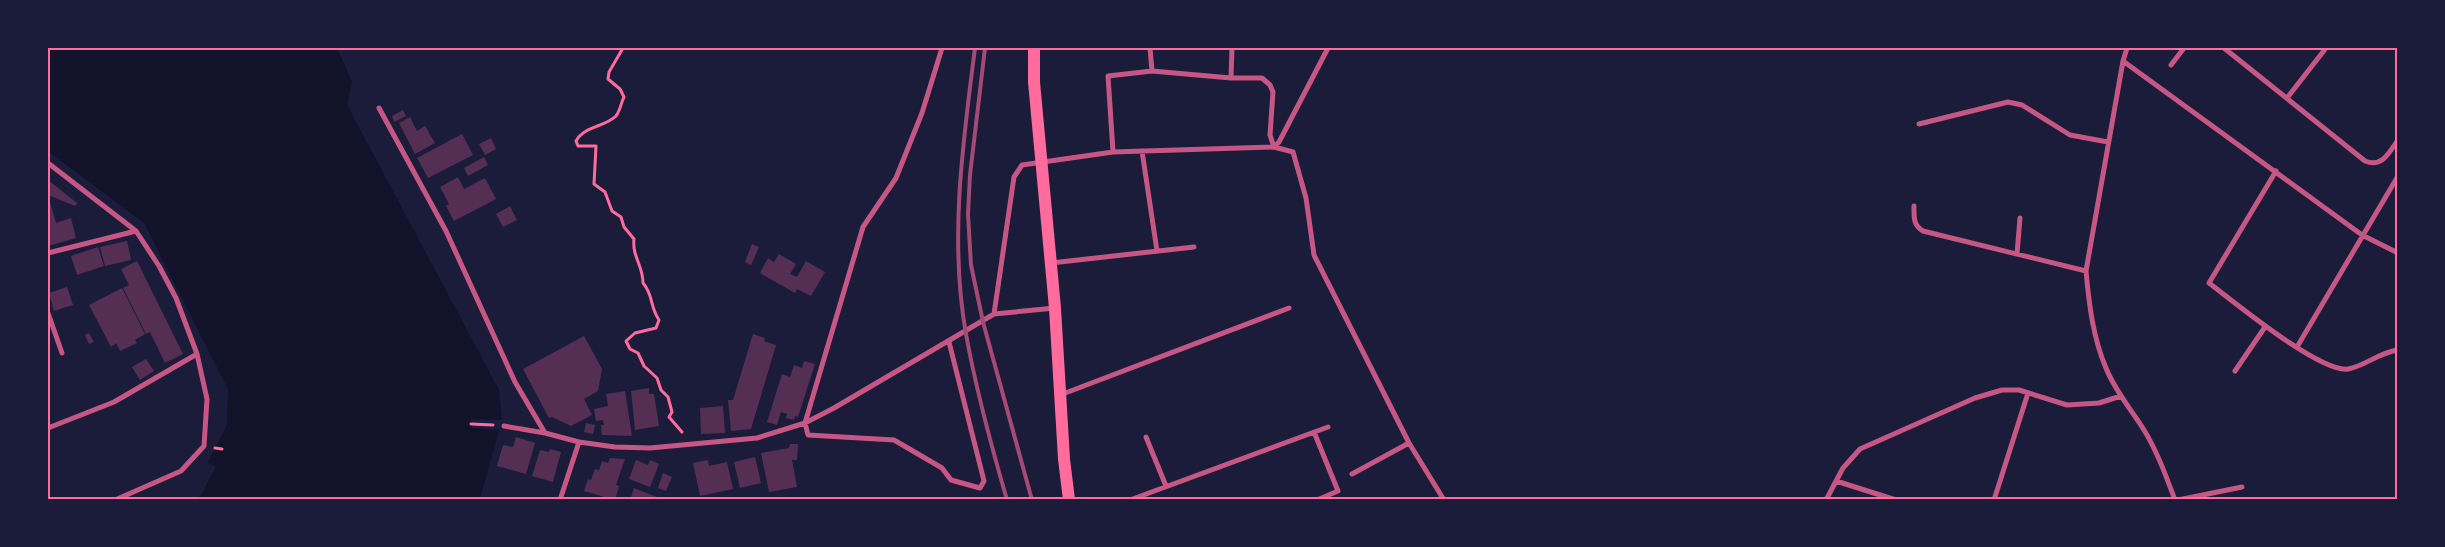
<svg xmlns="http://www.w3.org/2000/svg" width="2445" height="547" font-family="'Sofia Sans Condensed',sans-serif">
	<rect width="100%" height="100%" fill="#1b1b3a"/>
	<path fill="#12122b" d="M48,48H337L352,82L347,105L499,390L502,420L471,419L472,428L499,430L480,499H194L201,495L216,467L208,462L227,425L228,389L144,223L48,151Z"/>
	<path fill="#542f53" d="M403,110L406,116L394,122L392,116Z
		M410,117L417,131L425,126L435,143L415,154L399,123Z
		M462,134L473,155L428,178L417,158Z
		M491,138L496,149L485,155L479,144Z
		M484,157L488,165L468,176L464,168Z
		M458,177L464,189L485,178L496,199L454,221L446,206L449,204L440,187Z
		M48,180L77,203L75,206L48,195L56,223L71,218L76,238L48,246Z
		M510,206L517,220L503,227L496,214Z
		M127,241L131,260L105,266L100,247Z
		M752,244L759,247L751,265L745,262Z
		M98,247L104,266L77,275L71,256Z
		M779,254L796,264L790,274L797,277L806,261L825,272L811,296L797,289L795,293L760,273L768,258L774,262Z
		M137,261L183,354L165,363L150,332L146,334L123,288L129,285L121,269Z
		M67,287L73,305L54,311L49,293Z
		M122,288L145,334L135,340L137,343L120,351L116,343L111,347L89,305Z
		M89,333L94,342L89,344L85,335Z
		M753,334L765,338L764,341L776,345L751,429L731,431L728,400H733Z
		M584,336L602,369L598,391L584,399L592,415L571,426L552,417L549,418L523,369Z
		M146,359L154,371L140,380L132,367Z
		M804,361L815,364L798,417L795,416L794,420L786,418L787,414L781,412L777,425L767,422L782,374L790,377L794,365L802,368Z
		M649,388V394H654L659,426L635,430L631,391Z
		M625,391L632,436L602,435L601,425H604L603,420L596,421L594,409L608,406L606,394Z
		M723,406L725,433L701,434L700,408Z
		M586,423L595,425L593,434L584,432Z
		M516,437L535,443L526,474L497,466L503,445L513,447Z
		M790,444H798L797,460H792L797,487L769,492L761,453L789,448Z
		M550,449L561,452L553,482L532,476L540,450L549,452Z
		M755,457L761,483L740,488L734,462Z
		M610,458L625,459L616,485L619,486L615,500L584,491L588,479L591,480L595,469L599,470L602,461L608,463Z
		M636,460L648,465L650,460L659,464L650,487L629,479Z
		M708,460L709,466L727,462L733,489L700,496L693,463Z
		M663,473L672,477L666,491L658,488Z
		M634,488L662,499V500H630Z"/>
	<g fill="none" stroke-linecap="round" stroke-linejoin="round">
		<path stroke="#ff6b9d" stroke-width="3" d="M623,48L609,72L608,79L620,89L624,97C621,103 620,111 616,116C605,127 584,126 576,141L578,146H596L594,184L605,192L612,211L621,217L624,227L634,239C632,257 643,265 643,283C654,296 649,305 659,320L656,328L635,333L626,341L630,349L638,353L644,366L657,378L661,390L668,397L672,412L669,417L682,432
			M471,424L493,425
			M215,448L222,449"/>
		<path stroke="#c65784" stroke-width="5" d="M942,48L922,113L896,178L863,227L805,423L808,435L894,440L942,468L951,480L980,488L984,481L949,342
			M1150,48L1152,71
			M1232,48L1231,78H1262L1270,85L1273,92L1270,135L1274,147L1279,142L1328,48
			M2127,48L2123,61L2086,271C2089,304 2093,338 2106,368C2115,391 2131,409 2144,430C2157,451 2166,476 2175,500
			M2224,48L2365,161C2382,168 2389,153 2398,140
			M2123,61L2362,235L2398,253
			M2171,65L2184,48
			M2287,98L2326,48
			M379,108L446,231L515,382L545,433L579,442L615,447L650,448L757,438L805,423L834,408L994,314L1055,308
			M1919,124L2008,102L2022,105L2070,135L2108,142
			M1142,151L1157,251
			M1113,152L1108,76L1152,71L1231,78
			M48,163L136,231L159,266L176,298L197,354L207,399L204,446L181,471L115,500
			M2276,171L2209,283C2233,301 2320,373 2348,369C2365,366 2380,352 2398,350
			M1914,206C1914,217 1913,225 1923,231L2086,271
			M48,253L136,231
			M2017,254L2020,218
			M1051,263L1194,247
			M48,313L62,353
			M994,314L1014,177L1022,165L1113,152L1274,147L1293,152L1306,198L1314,255L1409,443L1444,500
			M2297,347L2398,176
			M2235,371L2265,327
			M1060,395L1289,308
			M504,426L545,433
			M48,428L114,402L197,354
			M1314,432L1338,491L1317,500
			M1146,437L1166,486
			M1352,474L1409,443
			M1836,481L1896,500
			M560,500L579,442
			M1130,500L1328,427
			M1826,500L1843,468L1860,449L1975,398L2002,390H2019L2067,405L2099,403L2121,396
			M1994,500L2028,393
			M2178,500L2242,487"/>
		<path stroke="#ff6b9d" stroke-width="12" d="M1034,48V82L1055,308L1064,459L1069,500"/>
		<path stroke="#a44b75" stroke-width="4" d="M975,48C963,142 949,239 966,334C976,390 991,445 1007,500
			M985,48L970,175L968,214L971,265L983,322L1032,500"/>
	</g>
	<rect width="2445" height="547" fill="none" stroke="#1b1b3a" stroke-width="98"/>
	<rect x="49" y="49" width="2347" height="449" fill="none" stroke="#ff6b9d" stroke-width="2"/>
</svg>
